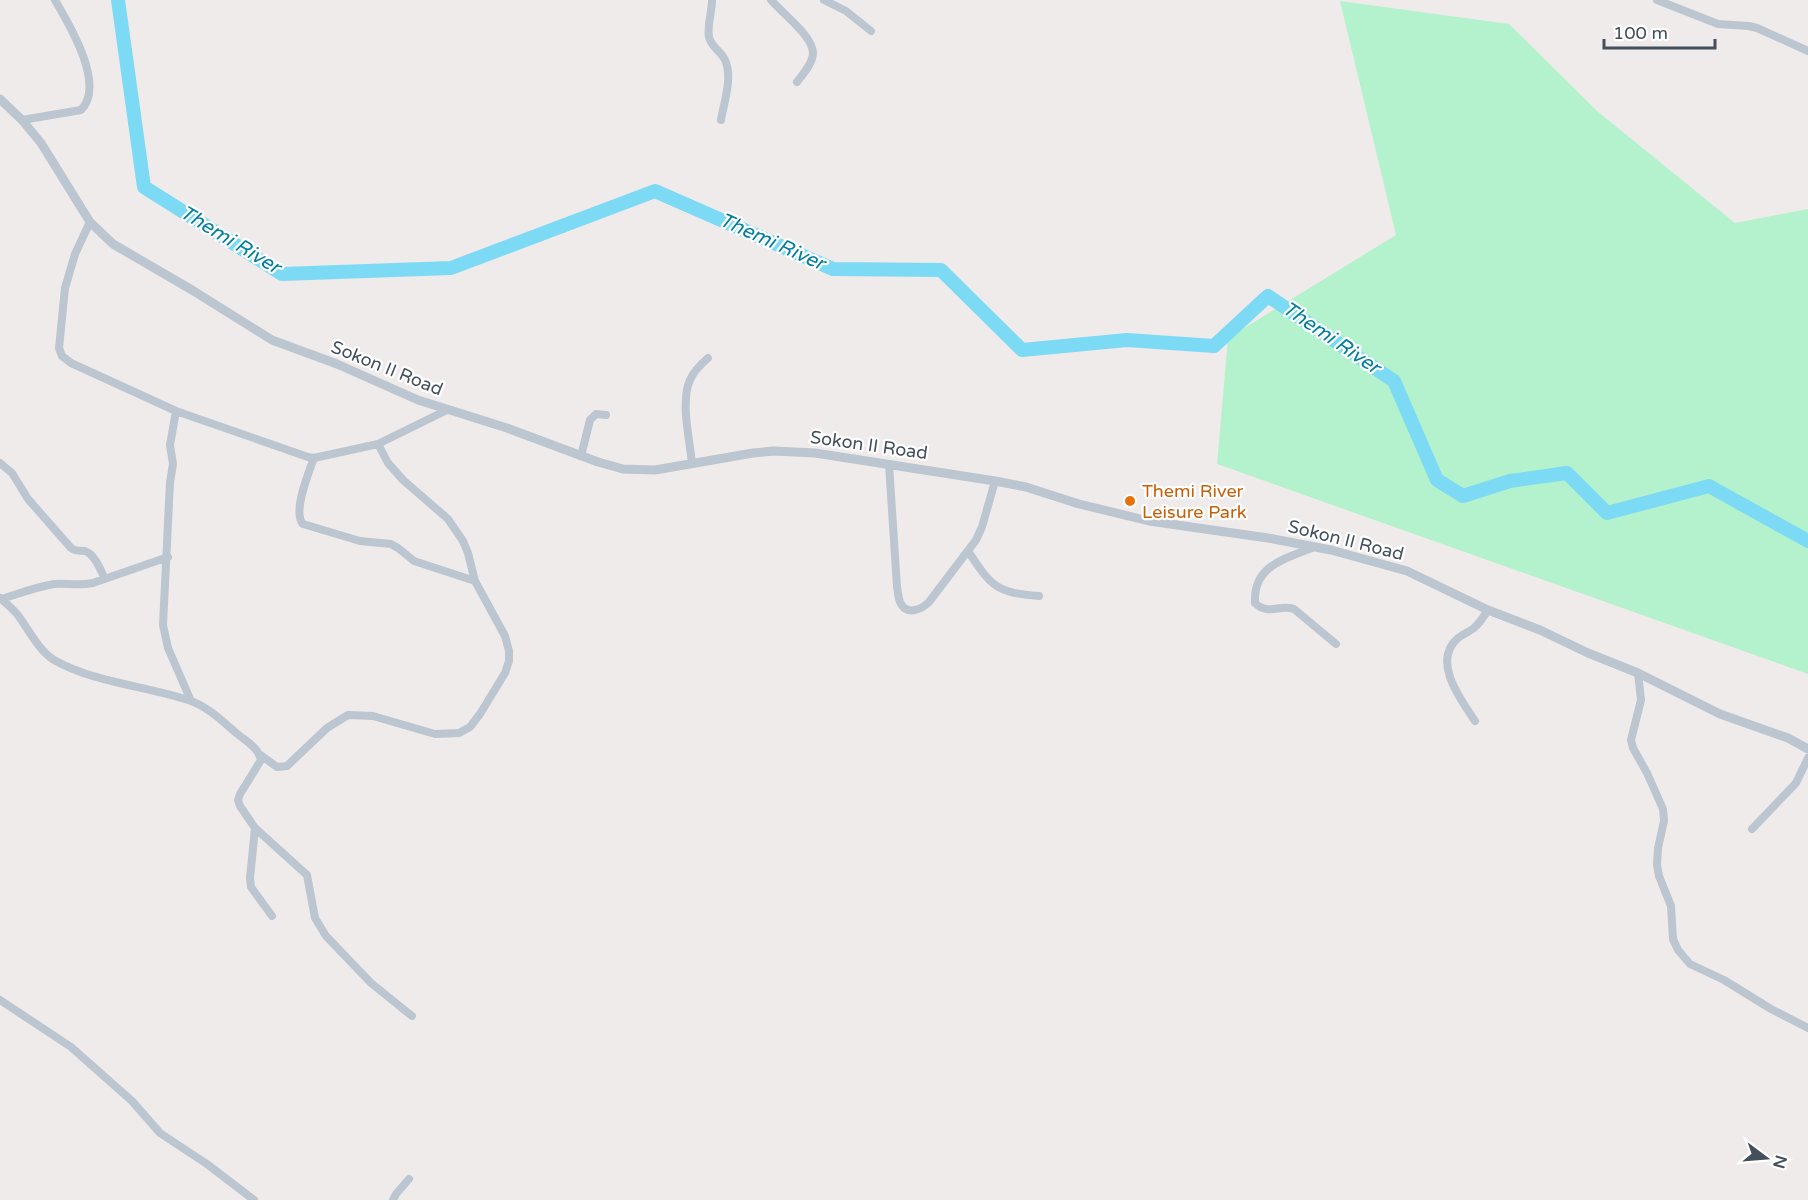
<svg xmlns="http://www.w3.org/2000/svg" width="1808" height="1200" font-family="'Varela Round',sans-serif">
	<rect width="100%" height="100%" fill="#efebeb"/>
	<path fill="#b4f2cd" d="M1340,1L1509,24L1597,111L1735,223L1808,209V674L1217,464L1228,338L1396,235Z"/>
	<g fill="none" stroke-linecap="round" stroke-linejoin="round">
		<path stroke="#7ddaf4" stroke-width="14" d="M118,0L144,187L282,274L451,268L655,191L833,269L941,270L1022,350L1127,340L1214,346L1268,296L1394,381L1437,480L1463,496L1510,481L1567,473L1607,513L1709,486L1808,541"/>
		<path stroke="#bbc6d0" stroke-width="8" d="M712,0C712,12 707,25 709,37C711,47 721,51 725,60C733,77 724,102 721,120
			M771,0C782,13 813,36 813,53C813,63 803,74 797,82
			M824,0L846,11L871,31
			M1657,0L1718,24L1749,26L1757,28L1808,51
			M22,120L81,110C106,85 69,24 55,0
			M90,222L75,254L65,288L59,348L62,356L71,363L176,411L308,457L314,458L378,444L447,410
			M176,411L170,445L173,464L170,482L163,625L168,648L191,701
			M581,456L590,420L596,414L606,415
			M314,458C309,472 292,512 303,524L360,541L391,544L398,548L414,561L475,581
			M0,463L12,473L28,499L71,548C76,552 78,550 85,551C95,554 101,571 105,579
			M692,464C690,440 680,402 690,380C694,371 701,364 708,358
			M889,464L897,587C898,591 898,597 900,602C906,616 921,610 929,602L976,540L982,527L995,481
			M1314,547C1285,559 1253,565 1255,603C1268,616 1280,604 1294,609L1336,644
			M968,551C991,586 996,593 1039,596
			M0,598C6,603 12,608 17,614C28,628 38,650 54,660C94,683 149,686 191,701C210,708 225,724 240,736C249,743 258,748 261,760L240,794L238,800L240,806L255,828L307,875L315,918L326,936L371,983L412,1016
			M1,599C18,594 36,587 54,584C67,583 79,586 93,583L168,557
			M1638,673L1641,700L1631,740L1633,748L1647,773L1663,809L1664,821L1658,848L1657,865L1659,876L1671,906L1673,939L1678,950L1690,964L1724,980L1771,1009L1808,1028
			M1475,721C1461,700 1431,661 1458,638C1463,634 1469,632 1474,628C1480,623 1484,616 1488,610
			M259,754L277,767L287,766L327,728L348,715L373,716L435,734L459,733L470,727L480,714L505,673L509,661V651L505,636L475,581L468,553L463,541L448,519L403,480L388,463L378,444
			M255,828L250,878L251,887L272,916
			M1752,829L1796,783L1808,758
			M0,1000L71,1047L132,1101L160,1133L207,1164L254,1200
			M393,1200L396,1194L409,1179"/>
		<path stroke="#bbc6d0" stroke-width="9" d="M0,99L22,120L41,143L90,222L113,244L192,290L272,340L337,364L418,400L507,428L598,462L623,469L655,470L753,453L774,451L815,453L995,481L1026,487L1079,504L1149,521L1268,538L1331,550L1407,571L1488,610L1540,630L1588,653L1638,673L1720,714L1788,738L1808,749"/>
	</g>
	<circle fill="#e8710a" stroke="#fff" stroke-width="2" cx="1130" cy="501" r="6"/>
	<g text-anchor="middle" dominant-baseline="central" stroke-width="4.5" stroke-linejoin="round" paint-order="stroke">
		<g font-size="18" fill="#434f5b" stroke="#fff">
			<text transform="translate(387 368) rotate(22)">Sokon II Road</text>
			<text transform="translate(869 445) rotate(8)">Sokon II Road</text>
			<text transform="translate(1346 540) rotate(14)">Sokon II Road</text>
		</g>
		<g font-size="18" fill="#c56008" stroke="#fff" text-anchor="start">
			<text x="1142" y="491">Themi River<tspan x="1142" dy="21">Leisure Park</tspan></text>
		</g>
		<g font-size="20" font-style="italic" fill="#027ea0" stroke="#fff">
			<text transform="translate(230 240) rotate(31)">Themi River</text>
			<text transform="translate(772 242) rotate(24)">Themi River</text>
			<text transform="translate(1331 338) rotate(34)">Themi River</text>
		</g>
	</g>
	<g transform="translate(1766 1158) rotate(106)" stroke="#ffffff" stroke-width="4.5" paint-order="stroke">
	<path d="M0-4.5L10 22L0 15L-10 22Z" fill="#434f5b"/>
	<text y="-9" font-size="16" font-weight="bold" text-anchor="middle" fill="#434f5b">N</text>
	</g>
	<path d="M1604 39v9h111v-9" fill="none" stroke="#434f5b" stroke-width="3"/>
	<text x="1613" y="39" font-size="18" fill="#434f5b" stroke="#ffffff" stroke-width="4.5" paint-order="stroke">100 m</text>
</svg>
